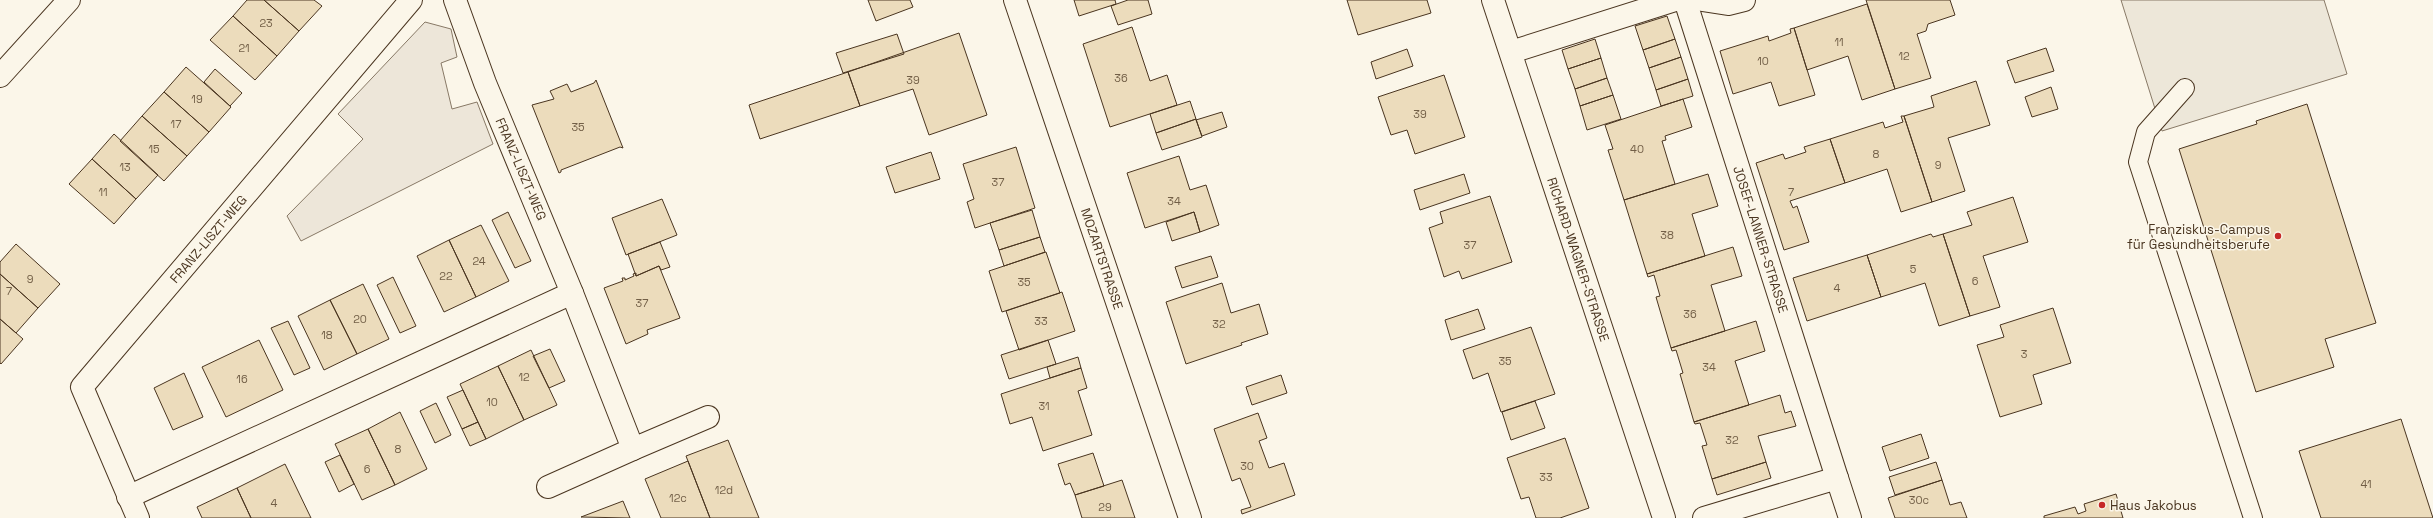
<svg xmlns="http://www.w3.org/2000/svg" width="2433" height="518" font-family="'Space Grotesk',sans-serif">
	<rect width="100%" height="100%" fill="#fbf6e9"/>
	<path fill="#ede6d9" stroke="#887966" d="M425,22L451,29L457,57L441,63L452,109L477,102L493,144L301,241L287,216L363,139L338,114Z"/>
	<path fill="#ede7d9" stroke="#887966" d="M2121,0H2324L2347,74L2162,131Z"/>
	<path fill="#ecdcbc" stroke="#4a3520" d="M247,0H264L299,31L277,56L233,16Z
		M264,0H314L322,6L299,31Z
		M868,0H910L913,7L876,21Z
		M1074,0H1115L1116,4L1079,16Z
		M1128,0H1148L1152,14L1118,25L1111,6Z
		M1347,0H1427L1431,13L1358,35Z
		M1866,0H1950L1955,15L1928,24L1926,31L1917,34L1931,78L1895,89Z
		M1867,4L1895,89L1862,100L1848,56L1807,70L1794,28Z
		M233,16L277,56L255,80L210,40Z
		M1667,16L1675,39L1643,50L1635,26Z
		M1132,27L1150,81L1167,75L1177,105L1110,127L1083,44Z
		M1794,28L1815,95L1779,106L1771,82L1733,94L1720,51L1768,36L1769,41L1791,33L1790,29Z
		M959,33L987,115L929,135L913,89L860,106L848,72Z
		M897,34L904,54L843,73L836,53Z
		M1595,39L1601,58L1568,69L1562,50Z
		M1675,39L1681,57L1649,68L1643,50Z
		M2046,48L2054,71L2015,83L2007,61Z
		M1407,49L1413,66L1376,79L1371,62Z
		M1681,57L1688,79L1656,90L1649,68Z
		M1601,58L1607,78L1575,89L1568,69Z
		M186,67L231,107L209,132L164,92Z
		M215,69L242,93L230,106L204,82Z
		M848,72L860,106L760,139L749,105Z
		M1444,75L1465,137L1415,154L1407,130L1391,135L1378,97Z
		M1607,78L1613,95L1580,106L1575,89Z
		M1688,79L1693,96L1661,106L1656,90Z
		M596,80L623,148L620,147L561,170V172L559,173L532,105L554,99L550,91L567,84L571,92L594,83Z
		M1976,81L1990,125L1948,138L1965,191L1932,202L1904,116L1934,107L1931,96Z
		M2051,87L2058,109L2032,117L2025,97Z
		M164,92L209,132L187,156L142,116Z
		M1613,95L1621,119L1587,130L1580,106Z
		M1683,99L1692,127L1665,136L1666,140L1662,141L1675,184L1624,200L1608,150L1613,149L1605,125Z
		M1190,101L1196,119L1156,133L1150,114Z
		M2307,104L2376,323L2325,339L2334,367L2256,392L2179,149L2257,124L2256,121Z
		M1222,112L1227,127L1202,136L1196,120Z
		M142,116L187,156L164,181L120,141Z
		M1901,116H1904L1932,202L1901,212L1887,169L1845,183L1830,139L1883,122L1885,128L1903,122Z
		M1196,119L1202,137L1162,150L1156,133Z
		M114,134L158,175L136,199L92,159Z
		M1830,139L1845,183L1790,201L1793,208L1797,206L1809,242L1784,250L1756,163L1783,154L1785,159L1806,152L1804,147Z
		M1016,147L1035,208L975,228L967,202L974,199L963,164Z
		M931,152L940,179L895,193L886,167Z
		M1179,156L1190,190L1206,185L1219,225L1200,232L1194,212L1145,228L1127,173Z
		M92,159L136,199L114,224L69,184Z
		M1464,174L1470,193L1420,210L1414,190Z
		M1708,174L1718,206L1692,214L1705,256L1647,274L1624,200Z
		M1490,196L1512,262L1462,279L1459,271L1444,277L1429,228L1443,223L1440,212Z
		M2013,197L2028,242L1983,256L2000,307L1970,316L1943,234L1972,225L1967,212Z
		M662,199L677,235L626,255L612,218Z
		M1032,210L1040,237L999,250L990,223Z
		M508,212L531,261L515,268L492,220Z
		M1194,212L1200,232L1172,241L1166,222Z
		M481,225L509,281L476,297L449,240Z
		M1931,234L1933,237L1943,234L1970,316L1939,326L1925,283L1881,297L1867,255Z
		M1040,237L1045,252L1004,266L999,250Z
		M449,240L476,297L444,312L417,256Z
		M660,242L670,267L661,270L659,266L636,276L628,254Z
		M16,244L60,284L38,308L0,274V262Z
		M1733,247L1742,276L1711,285L1725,331L1671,348L1656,297L1660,296L1654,275L1648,277L1647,274Z
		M1046,252L1060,293L1002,312L989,271Z
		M1867,255L1881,297L1807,321L1793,278Z
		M1211,256L1218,277L1182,288L1175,267Z
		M659,266L680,318L647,330L648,334L626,344L604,288L623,281L622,278H625V280L634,276L633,274L636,273V276Z
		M0,274L38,308L16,333L0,319Z
		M393,277L416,326L400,333L377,285Z
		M1222,283L1231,313L1259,304L1268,334L1241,343L1242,345L1186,364L1166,302Z
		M363,284L389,339L357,354L330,300Z
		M1062,292L1075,331L1019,350L1006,311Z
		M330,300L357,354L324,370L298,316Z
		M2053,308L2071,363L2033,375L2042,404L2000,417L1977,345L2004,337L2000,325Z
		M1478,309L1485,329L1451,340L1445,320Z
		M0,319L23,339L1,364L0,363Z
		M288,321L310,368L294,375L271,328Z
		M1756,321L1765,351L1735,361L1749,405L1694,422L1680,374L1683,373L1676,350L1672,351L1671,348Z
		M1531,327L1555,394L1501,412L1488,373L1473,379L1463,350Z
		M259,340L283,390L226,417L202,367Z
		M1048,340L1056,364L1009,379L1001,355Z
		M550,349L565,381L549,388L533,356Z
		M531,350L557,405L524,420L498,366Z
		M1078,357L1081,368L1050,378L1047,367Z
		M498,366L524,420L486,439L460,384Z
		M1081,368L1087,388L1078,391L1092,435L1043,451L1032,417L1010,424L1001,394Z
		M184,373L203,417L173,430L154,388Z
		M1281,375L1287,393L1252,405L1246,387Z
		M463,390L478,422L462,429L447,397Z
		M1780,395L1785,413L1791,411L1796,426L1758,436L1766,462L1712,479L1702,446L1707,445L1700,423L1695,424L1694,422Z
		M1535,401L1545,428L1511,440L1502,412Z
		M436,403L451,435L435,443L420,411Z
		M400,412L427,469L395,485L368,429Z
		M1258,413L1267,438L1259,441L1269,468L1284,463L1295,495L1242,514L1241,510L1251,507L1240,478L1232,481L1214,429Z
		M2401,419L2433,518H2321L2299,451Z
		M478,422L486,439L470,446L462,429Z
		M368,429L395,485L362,500L335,444Z
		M1921,434L1929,458L1890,471L1882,447Z
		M1565,438L1589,508L1560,518H1536L1529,497L1521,499L1507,458Z
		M728,440L759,518H710L686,456Z
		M1093,453L1104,486L1075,495L1070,483L1065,485L1058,464Z
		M340,455L354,484L339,492L325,462Z
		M688,461L710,518H661L645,479Z
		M1766,462L1771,478L1717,495L1712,479Z
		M1936,462L1942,480L1895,495L1889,477Z
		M285,464L311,518H251L237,488Z
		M1122,480L1135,518H1082L1075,495Z
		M1942,480L1950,505L1961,502L1967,518H1895L1888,498Z
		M237,488L251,518H202L197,507Z
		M2116,494L2123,518H2044V516L2075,507L2078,514L2086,511L2084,504Z
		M623,501L630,518L581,517Z"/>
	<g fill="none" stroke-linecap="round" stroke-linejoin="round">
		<g stroke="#4a3520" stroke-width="20">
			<path id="lane" d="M2185,88L2146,132L2138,162L2253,518"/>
		</g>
		<g stroke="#4a3520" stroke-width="24">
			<g id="street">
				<path id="s1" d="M1015,0L1190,518"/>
				<path id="s2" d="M1493,0L1664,518"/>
				<path id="s3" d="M1685,0L1837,478"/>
				<path d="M1702,0L1728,4L1744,0"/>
				<path d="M1511,52L1675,0"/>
				<path d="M572,293L633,449L708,417"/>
				<path d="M548,487L633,449"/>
				<path d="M128,497L572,293L485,83L455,0"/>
				<path id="s4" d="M138,518L82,387L411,0"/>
				<path d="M1704,518L1837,478L1850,518"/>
			</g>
		</g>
		<g stroke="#4a3520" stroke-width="24">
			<path id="primary" d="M0,76L69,0"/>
		</g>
		<use href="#lane" stroke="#fbf6e9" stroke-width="18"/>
		<use href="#street" stroke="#fbf6e9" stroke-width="22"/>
		<use href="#primary" stroke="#fbf6e9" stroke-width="22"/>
	</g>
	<g fill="#c62828" stroke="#fbf6e9" stroke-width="1.5">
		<circle cx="2278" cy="236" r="4"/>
		<circle cx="2102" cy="505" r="4"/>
	</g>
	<g text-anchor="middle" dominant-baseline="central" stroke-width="3" stroke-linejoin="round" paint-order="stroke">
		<g font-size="11" fill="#725f47">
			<text x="266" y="23">23</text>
			<text x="1839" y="42">11</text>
			<text x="244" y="48">21</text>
			<text x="1904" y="56">12</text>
			<text x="1763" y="61">10</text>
			<text x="1121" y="78">36</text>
			<text x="913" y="80">39</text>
			<text x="197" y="99">19</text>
			<text x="1420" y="114">39</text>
			<text x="176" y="124">17</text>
			<text x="578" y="127">35</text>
			<text x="154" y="149">15</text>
			<text x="1637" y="149">40</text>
			<text x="1876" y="154">8</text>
			<text x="1938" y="165">9</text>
			<text x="125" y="167">13</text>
			<text x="998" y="182">37</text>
			<text x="103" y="192">11</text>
			<text x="1791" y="192">7</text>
			<text x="1174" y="201">34</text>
			<text x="1667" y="235">38</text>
			<text x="1470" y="245">37</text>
			<text x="479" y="261">24</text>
			<text x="1913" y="269">5</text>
			<text x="446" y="276">22</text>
			<text x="30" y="279">9</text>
			<text x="1975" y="281">6</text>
			<text x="1024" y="282">35</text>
			<text x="1837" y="288">4</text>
			<text x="9" y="291">7</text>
			<text x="642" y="303">37</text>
			<text x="1690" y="314">36</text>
			<text x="360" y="319">20</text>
			<text x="1041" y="321">33</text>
			<text x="1219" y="324">32</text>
			<text x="327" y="335">18</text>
			<text x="2024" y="354">3</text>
			<text x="1505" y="361">35</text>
			<text x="1709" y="367">34</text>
			<text x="524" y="377">12</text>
			<text x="242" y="379">16</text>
			<text x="492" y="402">10</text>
			<text x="1044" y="406">31</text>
			<text x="1732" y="440">32</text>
			<text x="398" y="449">8</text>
			<text x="1247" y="466">30</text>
			<text x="367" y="469">6</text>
			<text x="1546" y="477">33</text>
			<text x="2366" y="484">41</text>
			<text x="724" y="490">12d</text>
			<text x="678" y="498">12c</text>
			<text x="1919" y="500">30c</text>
			<text x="274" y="503">4</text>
			<text x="1105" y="507">29</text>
		</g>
		<g font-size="13" fill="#4a3520" stroke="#fbf6e9">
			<text transform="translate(521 169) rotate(67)">FRANZ-LISZT-WEG</text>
			<text stroke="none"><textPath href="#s4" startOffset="337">FRANZ-LISZT-WEG</textPath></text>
			<text stroke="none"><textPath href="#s3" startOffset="251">JOSEF-LANNER-STRASSE</textPath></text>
			<text stroke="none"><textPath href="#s1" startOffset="273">MOZARTSTRASSE</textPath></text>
			<text stroke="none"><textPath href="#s2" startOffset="273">RICHARD-WAGNER-STRASSE</textPath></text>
		</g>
		<g font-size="13" fill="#4a3520" stroke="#fbf6e9" text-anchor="end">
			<text x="2270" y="229">Franziskus-Campus<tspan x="2270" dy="15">für Gesundheitsberufe</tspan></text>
			<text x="2110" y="505" text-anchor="start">Haus Jakobus</text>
		</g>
	</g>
</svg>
